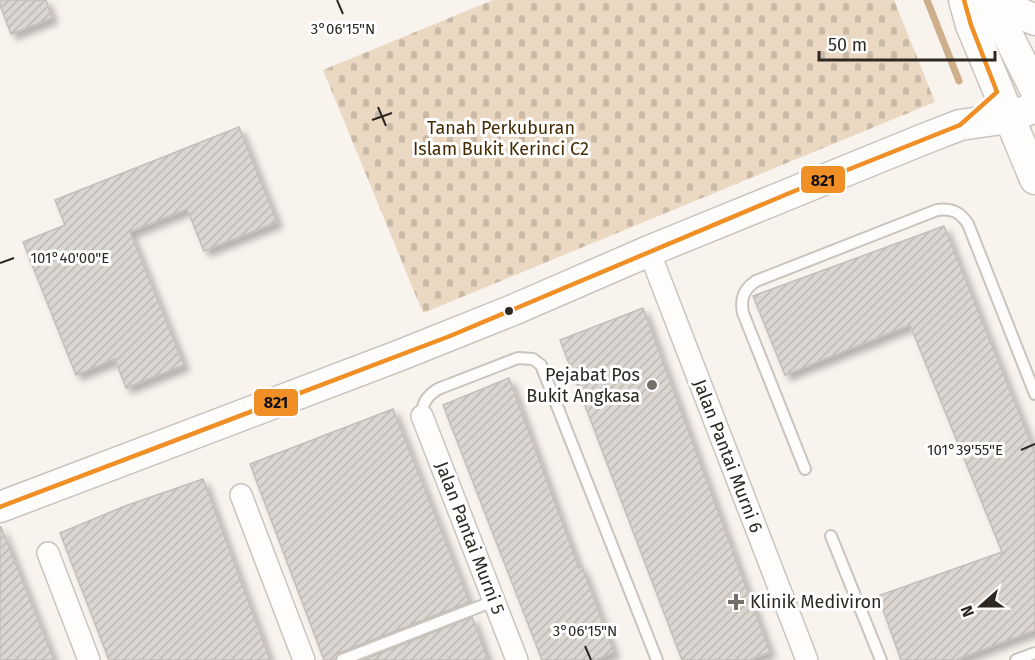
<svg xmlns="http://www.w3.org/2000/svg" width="1035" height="660" font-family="'Fira Sans',sans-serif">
	<defs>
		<pattern id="cemetery-stones" width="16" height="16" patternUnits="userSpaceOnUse" patternTransform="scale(1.5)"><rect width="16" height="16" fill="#ead8c3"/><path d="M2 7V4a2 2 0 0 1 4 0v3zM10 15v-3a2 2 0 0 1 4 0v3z" fill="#c9b9a7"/></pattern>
		<pattern id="building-hatch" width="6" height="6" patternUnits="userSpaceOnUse" patternTransform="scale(1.5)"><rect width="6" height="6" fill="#dcd6d1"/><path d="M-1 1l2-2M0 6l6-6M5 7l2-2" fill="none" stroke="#bdb8b3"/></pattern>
		<filter id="shadow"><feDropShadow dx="5.5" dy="5.5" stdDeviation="3" flood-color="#0004"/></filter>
	</defs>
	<rect width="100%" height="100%" fill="#f9f3ed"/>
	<path fill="url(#cemetery-stones)" d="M493,0H894L935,102L423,313L323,70Z"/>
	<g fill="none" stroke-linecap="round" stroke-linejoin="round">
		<path stroke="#cdaf8c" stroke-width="7" d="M927,0L959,81"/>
	</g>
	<path fill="url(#building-hatch)" stroke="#c3beb8" stroke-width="1.5" filter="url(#shadow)" d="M0,0H46L52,18L11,34L0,5Z
		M239,127L277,222L204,251L187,209L130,232L184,365L126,388L115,359L76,375L23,242L65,225L55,200Z
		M944,226L1035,453V630L956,660H901L878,596L1002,552L910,325L785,375L753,296Z
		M643,308L770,652L750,660H682L560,340Z
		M509,378L579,568L582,567L614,652L595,660H542L443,405Z
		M393,409L469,601L466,602L467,603L339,653L335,660H324L250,464Z
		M203,479L270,660H109L60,533L125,506Z
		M0,527H1L54,660H0Z
		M472,617L488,660H363Z"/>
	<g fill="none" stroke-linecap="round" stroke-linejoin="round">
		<g stroke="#c9c4be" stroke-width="14">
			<path id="lane" d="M422,416C422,403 427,396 438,389L518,358L533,359L541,365L657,660
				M805,469L743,313C740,298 744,289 756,281L937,210C952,208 960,212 968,224L1035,394
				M831,536L881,660
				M342,660L494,601
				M1016,660L1035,653"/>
		</g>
		<g stroke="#c9c4be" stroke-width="24">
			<path id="street" d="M649,251L807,660
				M422,416L517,660
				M241,495L304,660
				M48,553L89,660"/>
		</g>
		<g stroke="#c9c4be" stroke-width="33">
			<path id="secondary" d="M964,0L971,25L1035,179
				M990,0L1035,89
				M992,0L1035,20
				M0,507L398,356L513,310L649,251L924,139L960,125L1009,118L1035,107"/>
		</g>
		<use href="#lane" stroke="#fefdfc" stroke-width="10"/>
		<use href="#street" stroke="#fefdfc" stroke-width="21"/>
		<use href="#secondary" stroke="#fefdfc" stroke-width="30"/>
		<g stroke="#fff" stroke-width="9">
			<path id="bus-1" d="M0,507L450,336L792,192L960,125L997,92L971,25L964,0"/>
		</g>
		<use href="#bus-1" stroke="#f08f26" stroke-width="4.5"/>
	</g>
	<path fill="none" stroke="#2d2822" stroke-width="2" d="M337,0L343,14M378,107L386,126M372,120L392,113M0,263L14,258M1021,450L1035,444M585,646L591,660"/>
	<circle fill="#2d2822" stroke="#fff" stroke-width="2" cx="509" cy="311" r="5"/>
	<g fill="#746f69" stroke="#fff" stroke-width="2">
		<circle cx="652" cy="385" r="6"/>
		<path d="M733 593h6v6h6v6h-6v6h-6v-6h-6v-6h6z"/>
	</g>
	<g text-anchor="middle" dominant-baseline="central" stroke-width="6" stroke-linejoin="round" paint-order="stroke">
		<g font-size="18" fill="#452a01" stroke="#fff">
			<text x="501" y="128">Tanah Perkuburan<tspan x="501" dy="21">Islam Bukit Kerinci C2</tspan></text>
		</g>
		<g font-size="18" fill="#2d2822" stroke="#fff" text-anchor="end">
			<text x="640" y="375">Pejabat Pos<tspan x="640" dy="21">Bukit Angkasa</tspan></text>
			<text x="750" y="602" text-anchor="start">Klinik Mediviron</text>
		</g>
		<g font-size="18" fill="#2d2822" stroke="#fff">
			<text transform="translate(728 456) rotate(69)">Jalan Pantai Murni 6</text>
			<text transform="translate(470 538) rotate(69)">Jalan Pantai Murni 5</text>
		</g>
	</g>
	<g font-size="15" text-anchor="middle" fill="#2d2822" stroke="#fff" stroke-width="6" stroke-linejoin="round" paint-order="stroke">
		<text x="343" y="34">3°06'15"N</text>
		<text x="70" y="263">101°40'00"E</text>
		<text x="965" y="455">101°39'55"E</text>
		<text x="585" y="636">3°06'15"N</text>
	</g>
	<g stroke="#fff" stroke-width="2">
		<rect x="800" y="165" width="46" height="29" rx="6" fill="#f08f26"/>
		<rect x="253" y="388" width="46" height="29" rx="6" fill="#f08f26"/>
	</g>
	<g font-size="16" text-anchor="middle" font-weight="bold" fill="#111">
		<text x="823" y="186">821</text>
		<text x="276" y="408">821</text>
	</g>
	<g transform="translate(981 606) rotate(249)" stroke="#ffffff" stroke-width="4.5" paint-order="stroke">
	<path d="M0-4.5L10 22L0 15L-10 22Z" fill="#2d2822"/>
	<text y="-9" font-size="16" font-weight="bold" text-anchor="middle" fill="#2d2822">N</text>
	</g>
	<path d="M819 51v9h176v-9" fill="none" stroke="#2d2822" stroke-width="3"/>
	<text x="828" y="51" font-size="18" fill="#2d2822" stroke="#ffffff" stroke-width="4.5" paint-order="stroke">50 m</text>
</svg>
